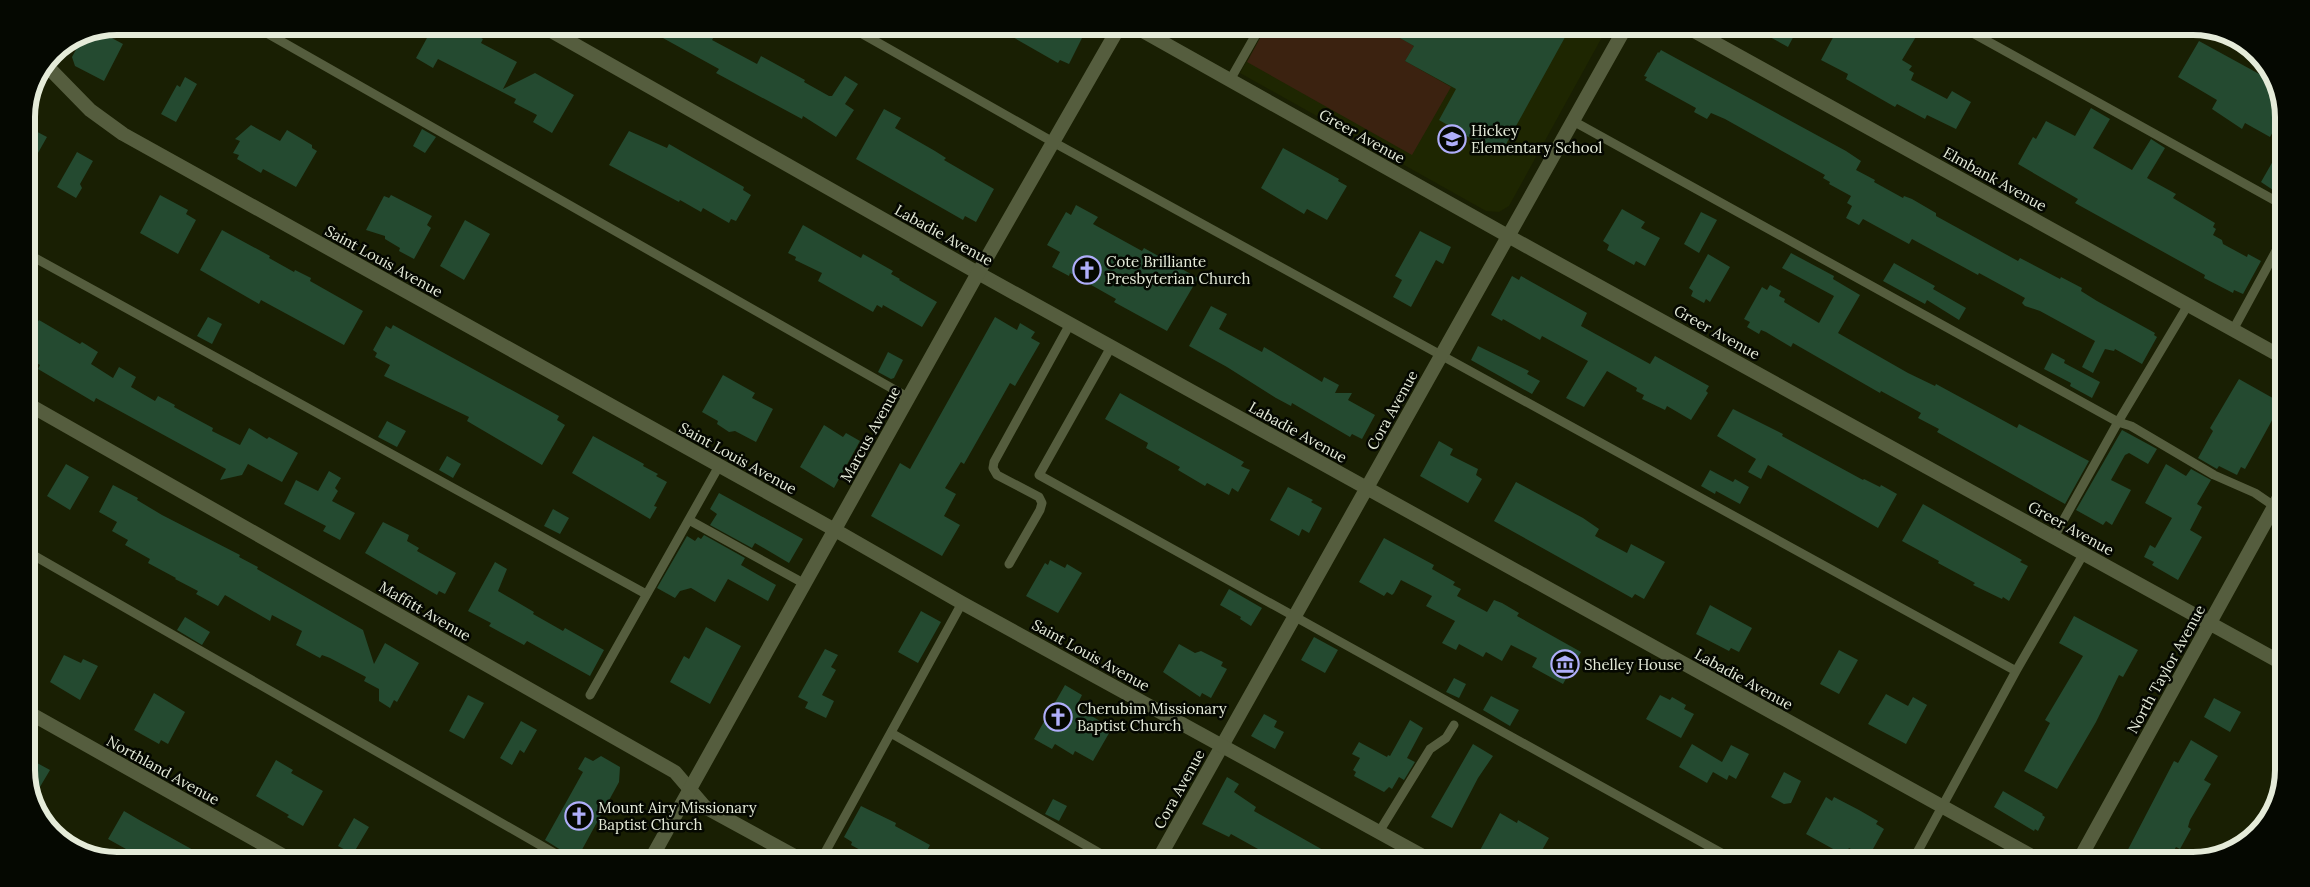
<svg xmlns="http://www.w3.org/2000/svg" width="2310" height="887" font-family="Lora,serif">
	<rect width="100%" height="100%" fill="#191f03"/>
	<path fill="#1e2601" d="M1265,29L1606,30L1509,206L1499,212L1486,211L1240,73Z"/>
	<path fill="#3b2210" d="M1265,29H1384L1414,46L1405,61L1451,87L1412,155L1247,62Z"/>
	<path fill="#244a30" d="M113,27L108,36L123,44L104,81L75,66L72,57L85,33Z
		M433,27H461L483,39L481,43L517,62L503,89L535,73L574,95L552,133L533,122L537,115L514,103L516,99L438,59L433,68L416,58Z
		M643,27L719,28L712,40L757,64L761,56L805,80L804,82L829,96H832L845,76L858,84L845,104L854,110L836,137L803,116L802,119L716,73L719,69Z
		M997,28H1087L1069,64L1060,60L1058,63Z
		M1384,29H1467L1569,30L1500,155L1439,120L1456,89L1405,61L1414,46Z
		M1757,30H1797L1788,47Z
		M1837,30H1920L1902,60L1912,66L1909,70L1914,73L1911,80L1947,99L1952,91L1971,102L1956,129L1927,115L1925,119L1897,104L1895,107L1846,79L1848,74L1821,60Z
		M2199,41L2272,81L2284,110L2283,135L2274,130L2270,137L2245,123L2242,129L2212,109L2217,100L2178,77Z
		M1661,50L1846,151L1861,161L1856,170L1875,180L1874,182L1903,198L1904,196L1912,199L1936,213V216L2018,261L2020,258L2060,279L2061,277L2082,288L2081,291L2097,301L2155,333L2154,335L2157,337L2142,364L2115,349L2114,351L2105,349L2093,373L2082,367L2095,341L2040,311L2025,306L2022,303L2025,298L1979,273L1978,275L1912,239L1909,244L1863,219L1859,225L1846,218L1852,206L1847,203L1851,196L1829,184L1830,182L1823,178L1825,175L1725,119L1711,113L1707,119L1694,112L1696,108L1645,80L1647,77L1644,76L1658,52L1659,53Z
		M185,77L197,84L176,122L161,114L177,85L180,87Z
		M2091,108L2110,119L2093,148L2132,170L2151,139L2165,148L2147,178L2176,194L2173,198L2215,223L2213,227L2216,229L2213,235L2222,240L2223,244L2247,257L2248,254L2261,261L2243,294L2234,290L2233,293L2204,278L2205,275L2075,203L2078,199L2018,164L2033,137L2036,139L2046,121L2075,136Z
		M884,109L901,118L895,128L935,151L946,158L944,160L994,189L976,222L965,216L963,220L856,159Z
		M251,125L280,141L287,130L312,145V148L317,151L296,187L263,169L261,173L237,159L239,155L233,153L240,141L235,139Z
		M26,126L47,137L26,174Z
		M422,129L436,137L425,153L413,146Z
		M629,131L667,148L669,144L744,187L743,190L751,195L736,221L731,219L729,223L703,208L701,212L680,200L679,202L609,165Z
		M1283,148L1339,179L1338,181L1347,186L1327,220L1307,209L1304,214L1261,188Z
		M77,152L93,161L80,184L82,188L76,198L57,187Z
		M2273,161L2283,167V173L2273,190L2261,182Z
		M160,195L188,210L186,214L196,220L178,254L140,233Z
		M391,195L432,216L427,225L431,228L414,259L399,251L400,248L385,239V236L366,230L384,196L389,198Z
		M1076,205L1098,217L1093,224L1142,251L1144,248L1198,278L1167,331L1114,302L1116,299L1070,273L1069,276L1052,267L1060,252L1047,245L1066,212L1071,215Z
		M1622,209L1645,222L1641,228L1660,238L1645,266L1636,261L1634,265L1607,250L1609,245L1603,241Z
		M1701,212L1717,220L1699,253L1684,244Z
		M465,220L490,234L464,280L440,266Z
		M803,225L861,258L863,254L893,271L891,274L900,279L899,280L937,302L922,327L883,305L882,308L877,305L873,312L818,281L822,273L795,260L796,257L788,253Z
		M222,230L270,256L269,258L294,272L295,270L311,278L310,281L363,311L344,345L261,300L259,304L200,270Z
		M1420,231L1451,247L1443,264L1436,260L1411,307L1393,297L1402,280L1395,276Z
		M1791,253L1834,276L1833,279L1860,295L1838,333L1908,373L1935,386L1936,384L2017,428L2019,424L2089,461L2065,504L1937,432L1939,429L1918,418L1921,413L1881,391L1880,393L1793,343L1791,347L1766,332L1761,330L1759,334L1747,327L1750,322L1744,319L1762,287L1767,290L1770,285L1781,291L1779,296L1785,299L1784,302L1819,323L1834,296L1782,268Z
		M1708,254L1730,267L1710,302L1706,299L1704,303L1691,296L1693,291L1689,288Z
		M1894,263L1935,286L1933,289L1966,308L1959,320L1927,300L1925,304L1883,281Z
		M1512,276L1519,280L1521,276L1587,313L1581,326L1650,364L1655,356L1709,386L1706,391L1708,393L1691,420L1667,406L1665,410L1642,399L1644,395L1636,391L1637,388L1607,371L1584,407L1566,398L1588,361L1542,336L1540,340L1503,319L1502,321L1491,315Z
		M1211,306L1227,314L1219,329L1262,352L1264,347L1322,382L1324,377L1339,385L1335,393H1352L1348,400L1375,415L1362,439L1352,434L1350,437L1292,403L1291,406L1276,398L1227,367L1189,346Z
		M208,317L222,324L212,344L197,336Z
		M995,317L1017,330L1020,323L1035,332L1031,338L1040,343L1015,386L1010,383L964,464L961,462L945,488L956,494L944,516L960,525L942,556L871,516L900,463L910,469Z
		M26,319L36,324L39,320L80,344L82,342L98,352L91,364L113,378L119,367L136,377L131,387L155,401L158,396L175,405L174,407L213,428L212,431L240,445L249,428L267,439L269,437L298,453L282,482L248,464L242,475L220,480L226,469L96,398L94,402L38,369L40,365L26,357Z
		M393,325L559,416L557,420L565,425L542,465L467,421L469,417L384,376L390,365L375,357L377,353L373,350L386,326L391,329Z
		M1478,346L1529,371L1527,374L1540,381L1532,394L1471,360Z
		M888,352L903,360L894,378L891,379L878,372Z
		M2052,353L2065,360L2064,363L2100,382L2092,398L2070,386L2071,383L2044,369Z
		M723,375L755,393L752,398L773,409L756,442L735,431L729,432L717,424L718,421L702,412Z
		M2239,379L2278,401L2273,411L2276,413L2259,444L2245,469L2241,467L2237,475L2219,466L2217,469L2198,458L2213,431L2210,428Z
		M1120,393L1244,462L1241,466L1250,470L1238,492L1232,488L1229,495L1207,483L1205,486L1178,470L1180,467L1146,448L1148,443L1105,419Z
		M1733,409L1783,434L1782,436L1863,480L1864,479L1880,487L1881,485L1897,494L1878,528L1768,465L1761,479L1748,472L1756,459L1717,436Z
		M387,421L406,431L397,447L378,437Z
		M824,425L843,437L846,433L860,441L834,488L800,467Z
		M2122,430L2157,449L2148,464L2129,453L2125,455L2111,480L2131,490L2112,525L2106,521L2103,525L2076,510Z
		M593,436L644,464L643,466L658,474L656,476L667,482L654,506L657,507L650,519L572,473Z
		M1439,441L1453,449L1450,455L1478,469L1476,475L1482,479L1468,503L1420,476Z
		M447,456L461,464L453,478L439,470Z
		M66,464L89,477L70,510L47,496Z
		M2166,464L2186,476L2191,469L2211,480L2197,504L2202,507L2190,530L2202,537L2178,580L2152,565L2154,562L2144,557L2150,545L2155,548L2172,518L2145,503Z
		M1710,470L1733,482L1735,479L1749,487L1740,504L1716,491L1715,494L1701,486Z
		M329,471L341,478L335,488L338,491L332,501L355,513L340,540L323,531L326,526L284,504L296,480L318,491Z
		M1516,482L1583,518L1599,529L1595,536L1627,553L1631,544L1665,562L1644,599L1635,594L1632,598L1494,521Z
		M113,485L138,498L137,500L162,515L240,555L239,557L258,567L257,569L363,630L374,664L385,643L419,663L397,702L394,700L390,708L379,701V689L364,681L366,677L330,658L322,655L320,658L296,645L302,631L272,615L270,621L225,595L218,606L196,594L198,591L175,579L176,578L148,563L150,559L125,545L128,540L112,531L117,522L99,512Z
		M1288,487L1313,500L1311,502L1322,508L1309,533L1302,529L1299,536L1270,520Z
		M719,493L803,539L789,563L755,543L752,548L710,525L717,514L710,509Z
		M1923,504L2022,560L2020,562L2028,566L2009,601L2003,597L2002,599L1973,585L1975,583L1938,563L1939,561L1902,541Z
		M553,509L569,518L560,534L544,526Z
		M383,522L409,535L407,541L419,548L417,551L456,573L445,594L439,591L437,595L365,553Z
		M704,535L745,558L741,565L776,585L768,601L728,579L715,602L691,588L680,591L675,598L657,588L687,536L695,541L698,537L701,539Z
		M1384,538L1434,565L1432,569L1455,582L1453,585L1461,589L1457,596L1487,612L1494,600L1502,603L1519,613L1517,616L1581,652L1563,684L1532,667L1537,658L1511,645L1502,661L1486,652L1483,657L1459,644L1456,650L1442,643L1455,621L1426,606L1432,596L1401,580L1394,593L1392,595L1387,592L1384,596L1359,582Z
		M1050,560L1065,568L1067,564L1082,573L1058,613L1026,596L1045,563L1048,565Z
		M495,562L507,569L498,591L534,612L533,614L563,631L565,628L604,650L590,676L527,641L524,645L489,626L491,623L468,611Z
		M1229,589L1262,608L1251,626L1240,619L1241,617L1220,605Z
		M1710,605L1752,628L1739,652L1731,648L1729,651L1696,634Z
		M921,611L941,622L918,663L898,652Z
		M2074,616L2138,650L2123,677L2119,675L2096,722L2057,789L2024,771L2050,723L2045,720L2083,656L2059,643Z
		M185,617L210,632L202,645L177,630Z
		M706,627L741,646L710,704L670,682L684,656L689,659Z
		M1314,637L1338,650L1325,673L1301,660Z
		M1179,644L1195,653L1201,651L1223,662L1221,666L1227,669L1211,698L1202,693L1200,697L1163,672Z
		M825,649L838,655L831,667L836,670L822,695L834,701L826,718L805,708L808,702L798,697Z
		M1839,650L1858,660L1839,694L1820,684Z
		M64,655L81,663L83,659L98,666L80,700L50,682Z
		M1454,678L1466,684L1459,698L1446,692Z
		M1065,685L1082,695L1076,707L1112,728L1093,761L1075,751L1073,755L1055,744L1052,749L1034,739Z
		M154,693L185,712L168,744L161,740L159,744L134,730Z
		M1886,694L1908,706L1913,697L1927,705L1906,744L1868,724Z
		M468,695L484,703L464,739L449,731Z
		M1660,695L1670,700L1672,697L1686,705L1684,709L1694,714L1681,738L1646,719Z
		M1491,696L1519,710L1510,726L1483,710Z
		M2214,698L2241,712L2230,732L2204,717Z
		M1264,714L1277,721L1274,727L1284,732L1275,749L1251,736Z
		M1410,720L1423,728L1407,758L1415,762L1404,780L1399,777L1392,789L1389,787L1384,792L1354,776L1356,772L1353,770L1360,758L1352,754L1359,742L1387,757L1388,755L1390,756Z
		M521,721L537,730L524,753L520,750L512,765L500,758Z
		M2191,740L2218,756L2204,780L2211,784L2190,820L2188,827L2191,829L2180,849L2176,847L2172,854L2167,851L2161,861H2122L2174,761L2178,763Z
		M1473,744L1493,756L1478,778L1452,828L1431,817Z
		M1692,744L1722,762L1731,745L1749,754L1736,779L1729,775L1727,780L1713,772L1707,783L1679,767Z
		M601,756L620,767L619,782L578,857H567L564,852L545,840L583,772L578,769L585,757L593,761Z
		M26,757L50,770L34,797L26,776Z
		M276,760L293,770L291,773L323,791L303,826L287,817L289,815L256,796Z
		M1784,772L1801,781L1791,803L1784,804L1771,797Z
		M1227,777L1239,784L1234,792L1256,807L1254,811L1339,859H1276L1231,834L1229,837L1202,824Z
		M2003,791L2043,814L2042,815L2045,817L2038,831L2035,829L2034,831L1994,807Z
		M1826,797L1832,801L1834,797L1859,810L1878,821L1876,824L1884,829L1868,858L1849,848L1844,855L1806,834Z
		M1053,799L1067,806L1059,821L1045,814Z
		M861,806L896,823L895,826L930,845L923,858H883L868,850L866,853L851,845L852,842L844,837Z
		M124,811L141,821L204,856H138L126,849L108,839Z
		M1500,813L1517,823L1518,820L1549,838L1537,859H1486L1478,854Z
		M354,818L369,827L353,854L338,846Z"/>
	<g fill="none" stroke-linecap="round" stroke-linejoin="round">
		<path stroke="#555d3e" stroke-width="9" d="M256,27L909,398
			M852,28L1053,142L2016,671
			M1969,31L2283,205
			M1230,80L1259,29
			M1573,121L2118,422L2188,305
			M26,253L646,594
			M2233,330L2283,238
			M1111,347L1039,475L1734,860
			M689,520L805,584
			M2054,537L2118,422L2131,426L2214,475L2255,493L2274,506
			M26,551L561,857
			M1009,564L1040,510L1042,503L1039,497L997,475L993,468L994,462L1070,324
			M590,695L719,466
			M891,733L1108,858
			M2275,805L2279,798
			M1379,832L1430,749L1446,738L1454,725
			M822,858L962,603
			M1913,860L2016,671L2084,553"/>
		<path stroke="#555d3e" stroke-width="14" d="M544,27L978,273L2039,860
			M1139,29L1508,236L2280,662
			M1692,30L2282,357
			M26,403L675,772L705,807L798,858
			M26,711L284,856
			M1159,858L1624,30
			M2079,860L2281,494"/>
		<path stroke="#555d3e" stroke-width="14" d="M47,66L90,110L123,134L835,530L962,603L1428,859
			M652,857L978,273L1118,29"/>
	</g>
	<defs>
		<g id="school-ring" transform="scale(1.4375)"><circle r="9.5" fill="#050801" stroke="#afaefa" stroke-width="1.5"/><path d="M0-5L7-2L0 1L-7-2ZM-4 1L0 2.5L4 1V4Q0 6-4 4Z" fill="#afaefa"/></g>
		<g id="church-ring" transform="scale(1.4375)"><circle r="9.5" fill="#050801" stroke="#afaefa" stroke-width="1.5"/><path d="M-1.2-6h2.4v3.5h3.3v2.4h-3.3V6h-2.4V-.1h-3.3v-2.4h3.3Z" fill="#afaefa"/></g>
		<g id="museum-ring" transform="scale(1.4375)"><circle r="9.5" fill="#050801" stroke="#afaefa" stroke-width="1.5"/><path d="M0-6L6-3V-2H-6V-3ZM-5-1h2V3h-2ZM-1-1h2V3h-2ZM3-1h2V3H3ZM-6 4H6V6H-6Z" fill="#afaefa"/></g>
	</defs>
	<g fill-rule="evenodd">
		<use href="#school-ring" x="1452" y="139"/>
		<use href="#church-ring" x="1087" y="270"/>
		<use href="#museum-ring" x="1565" y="664"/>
		<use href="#church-ring" x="1058" y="717"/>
		<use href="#church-ring" x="579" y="816"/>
	</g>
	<g text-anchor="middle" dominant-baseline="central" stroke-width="5" stroke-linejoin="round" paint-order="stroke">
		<g font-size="15" fill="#e5ebd9" stroke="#050801" text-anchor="start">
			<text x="1471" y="130">Hickey<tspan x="1471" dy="17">Elementary School</tspan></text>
			<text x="1106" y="261">Cote Brilliante<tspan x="1106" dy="17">Presbyterian Church</tspan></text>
			<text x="1584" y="664">Shelley House</text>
			<text x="1077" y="708">Cherubim Missionary<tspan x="1077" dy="17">Baptist Church</tspan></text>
			<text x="598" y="807">Mount Airy Missionary<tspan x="598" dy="17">Baptist Church</tspan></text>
		</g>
		<g font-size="15" fill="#e5ebd9" stroke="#050801">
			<text transform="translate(1362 136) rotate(29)">Greer Avenue</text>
			<text transform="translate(1995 179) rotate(29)">Elmbank Avenue</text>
			<text transform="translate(944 235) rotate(29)">Labadie Avenue</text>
			<text transform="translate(384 261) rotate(29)">Saint Louis Avenue</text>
			<text transform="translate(1717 332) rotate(29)">Greer Avenue</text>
			<text transform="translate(1392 410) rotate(-61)">Cora Avenue</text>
			<text transform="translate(1298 432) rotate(29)">Labadie Avenue</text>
			<text transform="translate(870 434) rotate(-61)">Marcus Avenue</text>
			<text transform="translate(738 458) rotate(29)">Saint Louis Avenue</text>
			<text transform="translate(2071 528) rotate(29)">Greer Avenue</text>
			<text transform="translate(425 611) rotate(30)">Maffitt Avenue</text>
			<text transform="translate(1091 655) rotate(29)">Saint Louis Avenue</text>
			<text transform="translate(2166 669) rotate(-61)">North Taylor Avenue</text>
			<text transform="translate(1744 679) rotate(29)">Labadie Avenue</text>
			<text transform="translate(163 770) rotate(29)">Northland Avenue</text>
			<text transform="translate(1179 789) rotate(-61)">Cora Avenue</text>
		</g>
	</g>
	<path d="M0 0H2310V887H0ZM117 35H2193A82 82 0 0 1 2275 117V770A82 82 0 0 1 2193 852H117A82 82 0 0 1 35 770V117A82 82 0 0 1 117 35Z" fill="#050801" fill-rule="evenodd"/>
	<path fill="none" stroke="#e5ebd9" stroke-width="6" d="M117 35H2193A82 82 0 0 1 2275 117V770A82 82 0 0 1 2193 852H117A82 82 0 0 1 35 770V117A82 82 0 0 1 117 35Z"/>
</svg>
